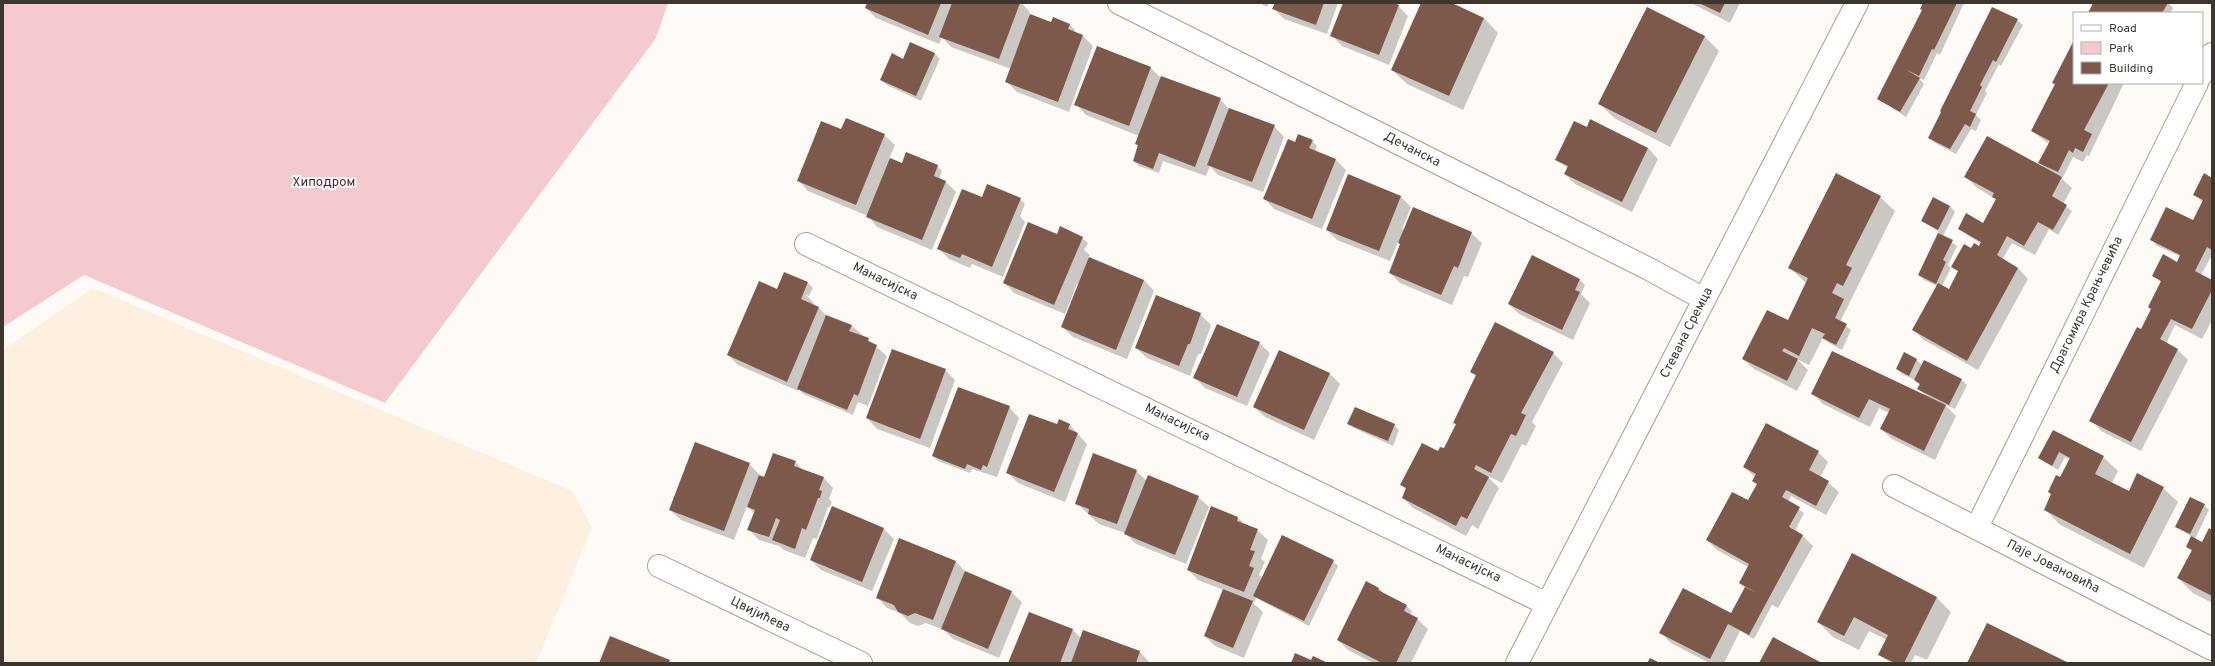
<svg xmlns="http://www.w3.org/2000/svg" width="2215" height="666" font-family="Overpass,sans-serif">
  <style>
    .built { fill: #fdf0e0 }
    .green { fill: #f4cacf }
    .shadow { fill: #0003 }
    .building { fill: #7d594c }
    .lines { fill: none; stroke-linecap: round; stroke-linejoin: round }
    .street-casing { stroke: #ac9c89; stroke-width: 24 }
    .street { stroke: #fff; stroke-width: 22 }
    .labels { text-anchor: middle; dominant-baseline: central; stroke-width: 4; stroke-linejoin: round; paint-order: stroke }
    .street-label { font-size: 13px; fill: #3c362e; stroke: #fff }
    .park-label { font-size: 13px; fill: #531c28; stroke: #fff }
  </style>
  <rect width="100%" height="100%" fill="#fefaf6"/>
  <!-- built -->
  <path class="built" d="M93,288L572,491L592,528L536,663H3V350Z"/>
  <!-- green -->
  <path class="green" d="M3,3H668L656,38L385,403L84,275L3,327Z"/>
  <!-- shadow -->
  <g class="shadow">
    <path d="M868,3H1021L1030,12L1029,15L1055,25H1070L1075,30L1074,32L1083,36L1093,46L1069,112L1017,92L1006,81L1011,69L951,47L942,37L939,44L876,18L866,8Z"/>
    <path d="M1259,3H1269L1267,7Z"/>
    <path d="M1276,3H1338L1327,34L1284,19L1274,9Z"/>
    <path d="M1344,3H1392L1398,6L1408,16L1389,65L1342,46L1331,35Z"/>
    <path d="M1422,3H1450L1484,18L1498,33L1463,110L1407,84L1392,70Z"/>
    <path d="M1691,3H1740L1730,23Z"/>
    <path d="M1924,3H1964L1940,55L1937,53L1924,80L1919,78L1924,84L1906,117L1879,99L1923,11Z"/>
    <path d="M2094,3H2168L2173,8L2170,13H2089Z"/>
    <path d="M1648,8L1705,37L1719,51L1670,147L1614,118L1599,103Z"/>
    <path d="M1993,8L2017,20L2023,25L2001,66L1999,64L1985,91L1987,93L1976,115L1981,120L1976,131L1971,129L1956,154L1935,143L1929,138Z"/>
    <path d="M2074,42V83H2124L2089,156L2087,155L2083,162L2073,157L2063,177L2058,175L2072,188L2063,204L2072,211L2058,235L2049,229L2035,255L2012,243L2002,260L2018,268L2028,279L1978,370L1924,340L1914,330L1937,286L1924,280L1919,275L1939,232L1922,221L1950,206L1955,212L1943,236L1957,246L1948,265L1951,268L1942,286L1949,290L1959,272L1952,267L1971,249L1979,247L1981,244L1959,229L1987,226L1997,200L1976,187L1966,177L2045,169L2040,163L2049,144L2032,131L2056,85Z"/>
    <path d="M911,43L935,54L940,59L921,101L887,85L881,80L904,60Z"/>
    <path d="M1098,47L1151,68L1161,78L1220,99L1229,109L1274,126L1284,137L1263,192L1218,175L1210,166L1206,176L1163,161L1159,173L1139,166L1134,161L1139,147L1136,144L1139,136L1086,115L1076,104Z"/>
    <path d="M1586,127L1648,148L1658,159L1632,212L1575,184L1565,174L1568,168L1556,160Z"/>
    <path d="M842,130L884,135L895,145L889,159L903,164L937,166L942,171L939,179L945,181L956,192L932,250L877,227L868,216L808,191L798,180Z"/>
    <path d="M1312,141L1317,146L1315,151L1336,160L1346,170L1322,229L1274,209L1264,198L1295,143Z"/>
    <path d="M1349,176L1401,197L1411,207L1402,229L1471,233L1482,243L1468,277L1464,276L1452,305L1400,283L1390,273L1401,245L1398,242L1390,261L1337,240L1327,230Z"/>
    <path d="M2212,179V255L2201,275L2212,281V320L2202,339L2175,325L2166,344L2178,350L2188,360L2141,451L2101,431L2091,420L2146,333L2161,282L2153,275L2181,265V257L2156,245L2151,239L2193,221L2203,203L2195,195Z"/>
    <path d="M1880,197L1895,211L1840,322L1851,330L1842,350L1829,343L1823,338L1809,365L1797,359L1808,370L1797,391L1754,369L1743,359L1788,322L1807,284L1789,267Z"/>
    <path d="M1020,199L1025,204L1020,216L1025,222L1003,277L972,264L970,268L949,259L939,249Z"/>
    <path d="M1061,237L1082,238L1088,243L1084,250L1090,255L1088,258L1144,280L1154,291L1127,359L1073,337L1062,327L1079,285L1077,284L1065,314L1014,293L1004,282Z"/>
    <path d="M1580,280L1585,285L1581,294L1590,303L1573,340L1519,314L1509,304Z"/>
    <path d="M808,283L813,288L809,296L806,295L814,303L813,305L819,308L827,316L852,326L887,356L868,406L858,402L853,415L803,394L799,389L798,391L738,365L728,355L778,290Z"/>
    <path d="M1200,314L1211,325L1201,354H1198L1190,376L1147,358L1136,348Z"/>
    <path d="M1259,343L1270,353L1247,406L1205,388L1194,377Z"/>
    <path d="M1553,353L1563,363L1532,422L1536,426L1526,446L1522,444L1502,483L1486,475L1499,488L1478,529L1472,525L1466,536L1413,508L1403,498L1407,490L1402,485L1438,452L1444,450L1457,425L1454,422L1477,377L1471,372Z"/>
    <path d="M1905,354L1917,360L1922,365L1962,380L1967,385L1955,409L1944,404L1956,416L1935,460L1892,439L1881,429L1889,413L1879,408L1870,427L1823,404L1813,394L1926,396L1919,389L1920,385L1915,380L1902,374L1897,369Z"/>
    <path d="M945,370L955,380L930,448L877,429L867,418Z"/>
    <path d="M1329,373L1340,384L1314,440L1265,417L1254,407Z"/>
    <path d="M1009,407L1019,418L997,477L972,469L970,473L938,461L933,456Z"/>
    <path d="M1348,423L1394,425L1399,430L1393,446L1354,428Z"/>
    <path d="M1069,424L1087,444L1065,502L1018,483L1008,473L1058,426Z"/>
    <path d="M2054,431L2103,457L2118,471L2112,483L2129,492L2163,488L2178,502L2144,568L2059,524L2045,509L2070,460L2065,457L2058,470L2039,458Z"/>
    <path d="M1818,452L1828,462L1820,478L1828,482L1839,492L1826,515L1791,496L1788,502L1804,513L1796,529L1813,546L1778,608L1772,605L1754,639L1740,631L1724,663H1709L1671,643L1661,633L1735,617L1745,588L1740,583L1748,567L1717,550L1707,540L1748,502L1758,485L1753,481L1755,477L1744,467Z"/>
    <path d="M795,462L803,470L823,477L833,488L829,499L832,502L830,507L884,529L894,539L872,591L821,570L811,560L832,508L828,507L817,539L813,538L805,558L784,550L779,546L759,540L749,530L755,514L747,506L734,540L681,520L670,510L749,464L759,474V476L765,479Z"/>
    <path d="M1136,471L1147,481L1198,497L1209,507L1186,564L1136,544L1125,533L1099,524L1076,503Z"/>
    <path d="M2204,505L2209,510L2195,539L2202,543L2212,531V603L2193,593L2178,578L2192,551L2187,547L2192,537L2177,527Z"/>
    <path d="M1238,518L1246,525L1257,530L1268,540L1261,559L1265,562L1259,575L1263,579L1333,561L1338,566L1309,626L1256,598L1255,602L1251,601L1263,612L1244,658L1215,646L1205,636L1224,590L1198,580L1188,570Z"/>
    <path d="M900,540L956,562L966,572L1011,592L1022,602L999,658L953,639L944,630L926,623L918,626L910,623L900,613L887,608L877,597Z"/>
    <path d="M1853,554L1937,598L1951,612L1927,660L1915,655L1911,663H1891L1879,654L1887,640L1869,631L1859,650L1833,637L1818,622Z"/>
    <path d="M1379,588L1385,595L1406,606L1412,611L1410,615L1417,619L1428,629L1411,663H1373L1348,650L1338,640Z"/>
    <path d="M1029,613L1073,630L1081,638L1140,652L1150,663H1010Z"/>
  </g>
  <!-- building -->
  <g class="building">
    <path d="M867,3H941L928,35L865,8Z"/>
    <path d="M952,3H1020L999,59L939,37Z"/>
    <path d="M1275,3H1324L1316,25L1272,9Z"/>
    <path d="M1343,3H1394L1399,5L1379,55L1330,36Z"/>
    <path d="M1421,3H1452L1484,18L1449,96L1391,70Z"/>
    <path d="M1699,3H1725L1720,13Z"/>
    <path d="M1923,3H1957L1934,50L1932,49L1919,76L1905,69L1920,78L1900,112L1877,99L1922,10L1920,9Z"/>
    <path d="M2093,3H2168L2162,13H2088Z"/>
    <path d="M1647,7L1705,36L1656,133L1598,104Z"/>
    <path d="M1992,7L2018,19L1996,62L1993,60L1980,85L1982,87L1970,111L1976,114L1970,127L1965,124L1950,149L1928,138L1941,112L1940,111Z"/>
    <path d="M1030,14L1051,22L1053,17L1070,24L1068,29L1083,35L1058,102L1005,82Z"/>
    <path d="M2074,40V83H2109L2084,130L2092,134L2083,152L2075,148L2073,153L2069,150L2058,172L2038,163L2050,141L2031,131L2055,84L2052,83Z"/>
    <path d="M910,42L935,53L916,96L880,80L892,53L903,59Z"/>
    <path d="M1097,46L1151,67L1129,126L1074,105Z"/>
    <path d="M1161,76L1221,98L1195,167L1159,153L1153,169L1133,161L1138,145L1135,144Z"/>
    <path d="M1229,108L1275,125L1252,182L1207,165Z"/>
    <path d="M846,118L885,134L856,205L797,181L821,121L841,129Z"/>
    <path d="M1590,119L1648,148L1622,202L1564,174L1568,166L1555,160L1574,121L1587,127Z"/>
    <path d="M1298,134L1313,140L1309,148L1336,159L1312,219L1263,199L1288,139L1295,142Z"/>
    <path d="M1987,136L2062,177L2052,196L2067,205L2053,230L2038,222L2024,246L2007,236L1997,255L2018,268L1967,361L1912,330L1938,283L1949,289L1958,271L1951,267L1964,244L1971,248L1974,243L1979,246L1981,242L1958,229L1966,213L1983,223L1996,199L1992,197L1994,193L1964,177Z"/>
    <path d="M906,152L938,165L934,176L946,181L922,240L866,217L890,158L902,163Z"/>
    <path d="M1836,173L1881,196L1846,265L1852,268L1843,286L1837,283L1832,293L1844,299L1835,318L1847,324L1836,345L1822,338L1825,334L1812,328L1799,356L1784,348L1782,351L1798,359L1787,381L1742,359L1767,310L1788,320L1808,278L1788,268Z"/>
    <path d="M2204,173L2212,178V250L2207,247L2195,271L2212,280V290L2192,329L2171,319L2160,339L2178,349L2131,442L2089,421L2137,327L2141,329L2151,309L2148,307L2161,281L2152,276L2163,254L2177,262L2180,255L2150,240L2166,207L2193,220L2203,200L2193,195Z"/>
    <path d="M1348,174L1401,196L1379,251L1326,230Z"/>
    <path d="M987,184L1021,198L992,267L962,254L960,258L937,249L962,189L982,197Z"/>
    <path d="M1933,197L1950,206L1938,230L1921,221Z"/>
    <path d="M1413,207L1472,232L1458,268L1454,266L1441,295L1389,273L1400,244L1398,243Z"/>
    <path d="M1028,222L1057,234L1060,226L1083,237L1054,305L1003,283Z"/>
    <path d="M1938,233L1953,240L1943,260L1946,262L1936,284L1918,275Z"/>
    <path d="M1532,255L1580,279L1575,290L1580,292L1562,330L1508,304Z"/>
    <path d="M1089,257L1144,280L1116,350L1061,327Z"/>
    <path d="M784,272L808,282L801,299L819,307L787,382L727,355L759,281L777,289Z"/>
    <path d="M1156,295L1201,313L1190,344H1188L1179,366L1135,348Z"/>
    <path d="M826,315L852,325L849,331L869,338L868,341L877,345L858,396L854,394L847,410L797,389Z"/>
    <path d="M1495,322L1554,352L1521,413L1526,415L1516,436L1511,434L1491,473L1476,465L1474,469L1489,477L1467,519L1461,516L1456,526L1402,498L1406,488L1400,485L1422,443L1438,451L1440,447L1444,448L1456,424L1453,423L1476,375L1470,372Z"/>
    <path d="M1217,324L1260,342L1237,397L1193,378Z"/>
    <path d="M892,349L946,369L920,439L866,418Z"/>
    <path d="M1279,350L1330,373L1304,430L1253,407Z"/>
    <path d="M1832,351L1946,405L1924,451L1880,429L1890,409L1869,399L1859,418L1811,394Z"/>
    <path d="M1904,352L1917,359L1909,376L1896,369Z"/>
    <path d="M1924,360L1962,379L1949,405L1917,389L1920,384L1914,380Z"/>
    <path d="M958,387L1010,406L987,467L983,465L981,470L967,464L965,469L932,456Z"/>
    <path d="M1355,407L1395,424L1388,441L1347,424Z"/>
    <path d="M1029,414L1057,424L1059,419L1070,424L1068,429L1078,433L1054,492L1006,473Z"/>
    <path d="M1766,423L1819,451L1809,470L1829,481L1816,506L1786,490L1782,497L1800,507L1789,527L1803,535L1749,635L1728,624L1710,659L1659,633L1683,588L1731,613L1745,587L1757,593L1739,583L1749,564L1706,540L1732,492L1748,500L1757,484L1752,481L1756,474L1743,467Z"/>
    <path d="M2053,430L2104,456L2095,474L2129,491L2137,473L2164,487L2130,554L2044,510L2051,494L2048,492L2056,475L2060,477L2070,458L2059,452L2052,466L2038,458Z"/>
    <path d="M695,442L750,463L724,531L669,510Z"/>
    <path d="M773,453L796,461L794,466L824,477L819,490L822,491L820,498H818L806,530L802,528L795,549L772,540L780,520L776,518L769,537L747,530L755,510L747,507L759,475L764,477Z"/>
    <path d="M1093,453L1137,470L1117,524L1088,514L1089,509L1075,504Z"/>
    <path d="M1148,475L1199,496L1175,555L1124,534Z"/>
    <path d="M2190,497L2205,504L2190,534L2175,527Z"/>
    <path d="M832,506L884,528L862,582L810,560Z"/>
    <path d="M1211,506L1238,517L1237,521L1258,529L1250,550L1255,551L1249,566L1254,568L1244,592L1187,570Z"/>
    <path d="M2209,528L2212,530V596L2177,578L2192,550L2186,547L2191,536L2202,542Z"/>
    <path d="M1282,535L1334,560L1304,621L1253,596Z"/>
    <path d="M899,538L956,561L933,620L915,613L908,616L898,612L894,605L876,598Z"/>
    <path d="M1852,553L1937,597L1904,663H1895L1878,655L1888,635L1854,617L1844,636L1817,622Z"/>
    <path d="M965,571L1012,591L988,649L941,629Z"/>
    <path d="M1366,581L1379,588L1378,590L1407,605L1404,611L1418,618L1396,663H1382L1337,640Z"/>
    <path d="M1223,589L1253,601L1233,648L1204,636Z"/>
    <path d="M1029,612L1073,629L1060,663H1008Z"/>
    <path d="M1987,623L2069,663H1967Z"/>
    <path d="M1083,630L1140,651L1136,663H1071Z"/>
    <path d="M610,636L670,660L669,663H599Z"/>
    <path d="M1773,637L1822,663H1759Z"/>
    <path d="M1295,653L1311,660L1313,656L1328,663H1291Z"/>
    <path d="M1650,658L1660,663H1647Z"/>
  </g>
  <g class="lines">
    <!-- street casing -->
    <g class="street-casing">
      <g id="street">
        <path d="M1119,3L1649,269L1704,299"/>
        <path d="M2202,74L2212,54"/>
        <path d="M806,244L1547,604"/>
        <path d="M1894,486L2212,649"/>
        <path d="M1977,527L2197,83"/>
        <path d="M659,566L861,663"/>
        <path d="M1517,663L1857,3"/>
      </g>
    </g>
    <!-- street -->
    <use href="#street" class="street"/>
  </g>
  <g class="labels">
    <!-- street labels -->
    <g class="street-label">
      <text transform="translate(1412 150) rotate(27)">Дечанска</text>
      <text transform="translate(885 282) rotate(26)">Манасијска</text>
      <text transform="translate(2087 305) rotate(-64)">Драгомира Крањчевића</text>
      <text transform="translate(1687 333) rotate(-63)">Стевана Сремца</text>
      <text transform="translate(1177 423) rotate(26)">Манасијска</text>
      <text transform="translate(1468 564) rotate(26)">Манасијска</text>
      <text transform="translate(2053 567) rotate(27)">Паје Јовановића</text>
      <text transform="translate(760 615) rotate(26)">Цвијићева</text>
    </g>
    <!-- park labels -->
    <g class="park-label">
      <text x="324" y="183">Хиподром</text>
    </g>
  </g>
  <!-- border -->
  <rect width="2215" height="666" fill="none" stroke="#3c362e" stroke-width="8"/>
  <!-- legend -->
  <rect x="2073" y="12" width="130" height="72" fill="#ffffff" stroke="#b1afab"/>
  <rect x="2081" y="25" width="20" height="6" fill="#ffffff" stroke="#b1afab"/>
  <text x="2109" y="32" font-size="12" fill="#3c362e">Road</text>
  <rect x="2081" y="42" width="20" height="12" fill="#f4cacf" stroke="#b1afab"/>
  <text x="2109" y="52" font-size="12" fill="#3c362e">Park</text>
  <rect x="2081" y="62" width="20" height="12" fill="#7d594c" stroke="#b1afab"/>
  <text x="2109" y="72" font-size="12" fill="#3c362e">Building</text>
</svg>
